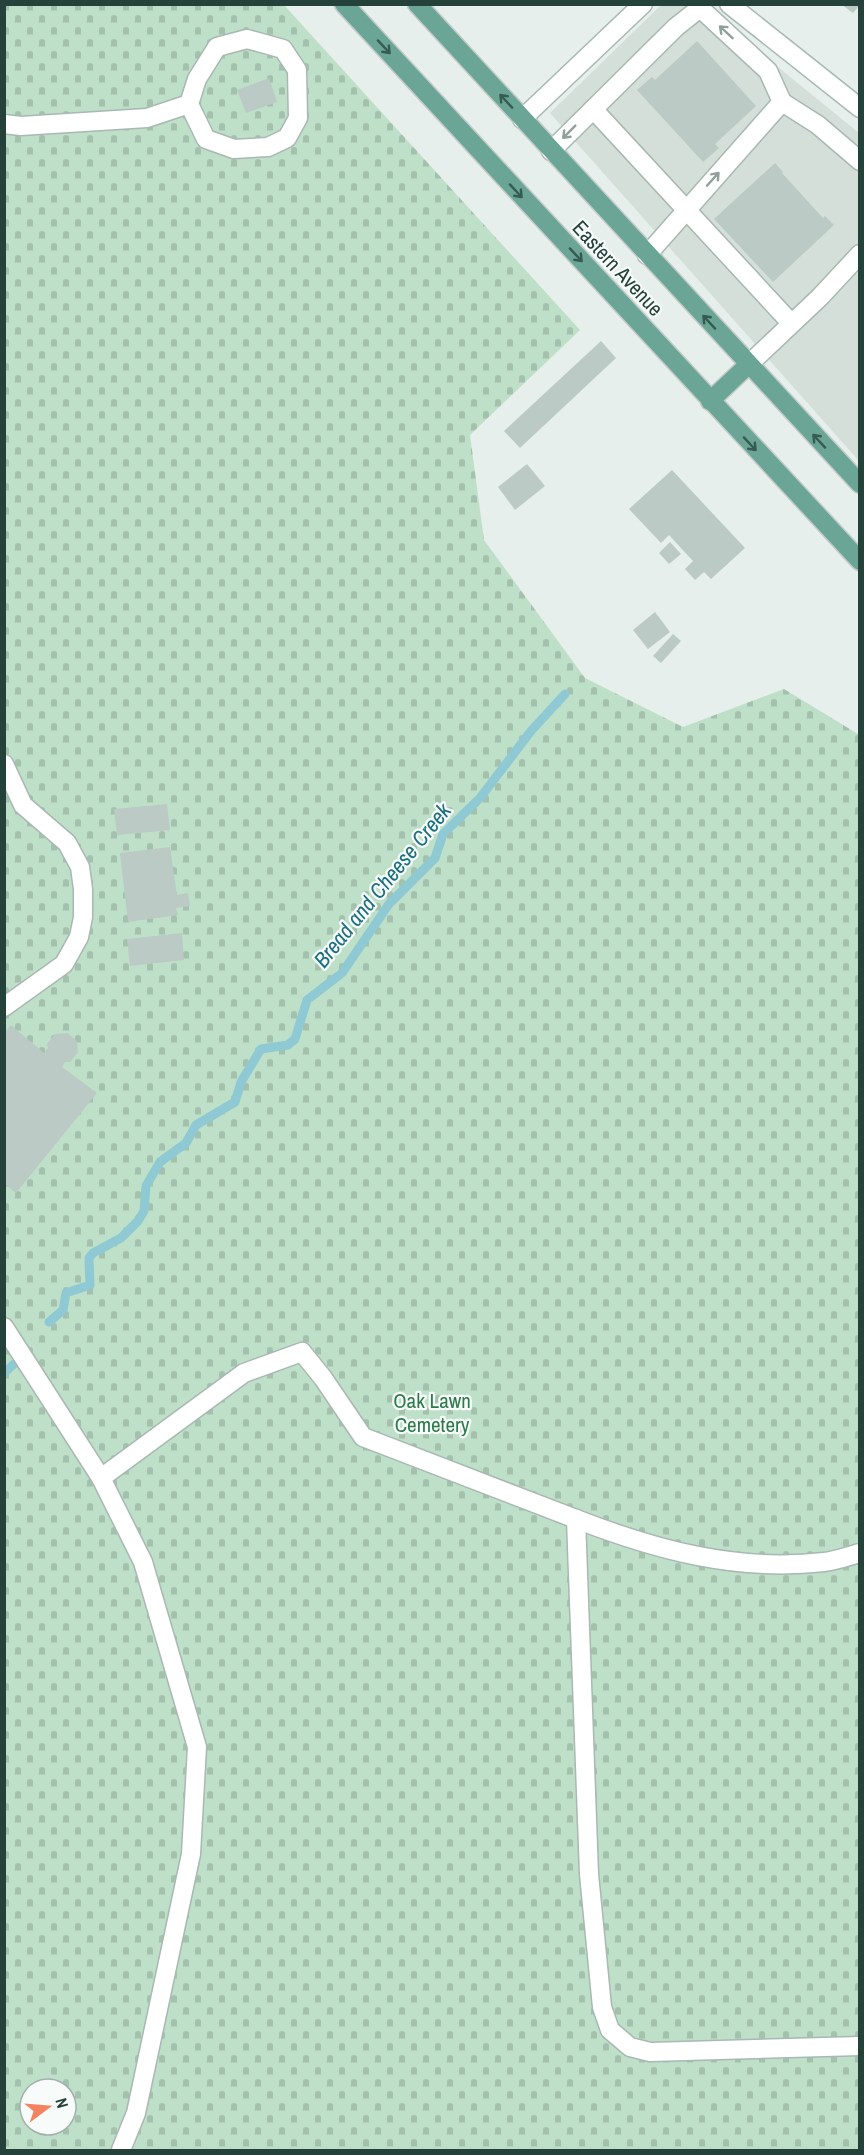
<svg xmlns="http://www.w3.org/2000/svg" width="864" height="2155" font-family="'Archivo Narrow',sans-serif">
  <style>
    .built { fill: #d4dfda }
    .cemetery { fill: url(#cemetery-stones); fill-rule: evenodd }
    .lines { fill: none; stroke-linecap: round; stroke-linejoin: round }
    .stream { stroke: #8ec9d4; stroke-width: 9 }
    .building { fill: #bbcac4 }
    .lane-casing { stroke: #a8b8b2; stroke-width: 21 }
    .primary-casing { stroke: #c2cac8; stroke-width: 21 }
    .lane { stroke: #fff; stroke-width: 18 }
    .primary { stroke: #6aa596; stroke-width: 18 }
    .oneway { stroke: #92a09c }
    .oneway2 { stroke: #365b51 }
    .labels { text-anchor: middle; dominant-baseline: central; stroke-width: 4.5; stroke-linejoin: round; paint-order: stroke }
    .street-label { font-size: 21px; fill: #24423a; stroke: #f7fbf9 }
    .park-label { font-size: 21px; fill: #2d7a4b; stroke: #f7fbf9 }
    .water-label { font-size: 22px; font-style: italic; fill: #1c6f80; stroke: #f7fbf9 }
  </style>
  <defs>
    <pattern id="cemetery-stones" width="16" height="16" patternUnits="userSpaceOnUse" patternTransform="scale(1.5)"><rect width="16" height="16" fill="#bfe0c8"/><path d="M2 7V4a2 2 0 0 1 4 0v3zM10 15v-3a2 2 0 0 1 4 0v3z" fill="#a4c1ad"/></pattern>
  </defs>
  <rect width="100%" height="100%" fill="#e6efeb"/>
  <!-- built -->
  <path class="built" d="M661,5H702L859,133V461L550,113Z"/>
  <!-- cemetery -->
  <path class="cemetery" d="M5,5H284L580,330L470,435L484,540L585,678L683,727L784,689L858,734L859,733V2150H5ZM30,2089H66V2125H30Z"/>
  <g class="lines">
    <!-- stream -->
    <g class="stream">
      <path d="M49,1322L63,1310L66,1293L90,1285L89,1258L93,1253L121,1238L138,1221L144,1211L146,1186L160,1162L186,1143L196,1125L235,1102L241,1082L261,1049L288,1045L295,1039L307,1000L342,973L389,904L435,858L443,834L480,798L531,731L565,694"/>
      <path d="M4,1373L14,1364"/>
    </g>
  </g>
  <!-- building -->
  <g class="building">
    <path d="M841,4H860V5L853,13Z"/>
    <path d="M697,41L756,106L715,144L719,148L703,162L637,90L652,77L655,80Z"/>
    <path d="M269,78L277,102L246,113L237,90Z"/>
    <path d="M775,163L783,172L782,173L823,218L825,216L834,225L773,282L714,219Z"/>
    <path d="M601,341L616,358L520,448L504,431Z"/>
    <path d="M527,464L545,486L515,510L498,487Z"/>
    <path d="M672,470L745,548L711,579L704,572L695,580L685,569L693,561L669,535L661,543L629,509Z"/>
    <path d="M670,542L681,554L669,564L659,553Z"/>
    <path d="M655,612L670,632L648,649L633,630Z"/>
    <path d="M673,634L681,641L661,663L653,656Z"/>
    <path d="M167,804L170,830L117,835L114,809Z"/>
    <path d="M170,847L177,895L188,893L190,906L176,908L178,915L128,922L120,853Z"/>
    <path d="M182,933L184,960L130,966L127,939Z"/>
    <path d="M11,1025L44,1053L48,1048L47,1044L55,1034L67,1033L77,1041L78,1052L70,1062H65L62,1067L97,1093L16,1193L4,1183V1033Z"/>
  </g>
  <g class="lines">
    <!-- lane casing -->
    <g class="lane-casing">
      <g id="lane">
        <path d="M729,4L860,108"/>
        <path d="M247,39L283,49L297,70L298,118L287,138L268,147L234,149L206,139L189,104L197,79L217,47Z"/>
        <path d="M782,102L818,125L860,161"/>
        <path d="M593,109L791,323"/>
        <path d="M522,119L643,4"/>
        <path d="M4,124L21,126L147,118L189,104"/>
        <path d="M551,151L676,27L700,8L768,71L782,102L647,255"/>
        <path d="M748,365L820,297L860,254"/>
        <path d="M4,764L23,805L67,843L80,867L83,889V917L79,937L64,964L4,1007"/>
        <path d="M4,1327L101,1478L244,1373L302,1352L323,1378L363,1437L576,1519L589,1874L602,2007L610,2030L630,2047L650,2052L860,2046"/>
        <path d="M101,1478L143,1562L197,1747L191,1854L136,2113L121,2150"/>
        <path d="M576,1519C656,1550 737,1572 824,1562C836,1561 848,1556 860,1553"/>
      </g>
    </g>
    <!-- primary casing -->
    <g class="primary-casing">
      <g id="primary">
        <path d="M344,4L860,561"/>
        <path d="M417,4L860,484"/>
        <path d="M710,401L748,365"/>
      </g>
    </g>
    <!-- lane -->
    <use href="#lane" class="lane"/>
    <!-- primary -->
    <use href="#primary" class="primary"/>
  </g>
  <!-- one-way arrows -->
  <defs><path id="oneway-shaft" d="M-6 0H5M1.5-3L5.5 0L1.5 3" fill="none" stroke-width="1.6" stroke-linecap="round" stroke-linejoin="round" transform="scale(1.5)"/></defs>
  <g class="oneway">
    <use href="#oneway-shaft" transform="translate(726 32) rotate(-137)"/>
    <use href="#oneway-shaft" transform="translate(569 132) rotate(135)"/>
    <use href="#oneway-shaft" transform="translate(713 179) rotate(-48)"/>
  </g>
  <g class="oneway2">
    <use href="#oneway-shaft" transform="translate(384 47) rotate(47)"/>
    <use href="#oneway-shaft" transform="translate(506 101) rotate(-133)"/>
    <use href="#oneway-shaft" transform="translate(516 191) rotate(47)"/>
    <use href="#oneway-shaft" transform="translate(576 255) rotate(47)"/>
    <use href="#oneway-shaft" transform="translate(709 322) rotate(-133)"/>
    <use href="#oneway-shaft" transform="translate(819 441) rotate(-133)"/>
    <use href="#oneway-shaft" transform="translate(750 444) rotate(47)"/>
  </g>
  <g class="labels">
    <!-- street labels -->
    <g class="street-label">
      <text transform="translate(618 268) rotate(47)">Eastern Avenue</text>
    </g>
    <!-- park labels -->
    <g class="park-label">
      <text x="432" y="1400">Oak Lawn<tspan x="432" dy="24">Cemetery</tspan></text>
    </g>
    <!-- water labels -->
    <g class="water-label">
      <text transform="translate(382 885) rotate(-51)">Bread and Cheese Creek</text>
    </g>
  </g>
  <!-- border -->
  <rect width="864" height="2155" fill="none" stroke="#24423a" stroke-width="12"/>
  <!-- north arrow -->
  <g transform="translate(48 2107) rotate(74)"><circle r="28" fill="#f7fbf9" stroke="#a3b1ad" stroke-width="1.5"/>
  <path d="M0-4.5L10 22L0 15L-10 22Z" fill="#f4845f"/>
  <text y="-9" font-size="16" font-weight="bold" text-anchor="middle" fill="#24423a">N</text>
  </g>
</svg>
